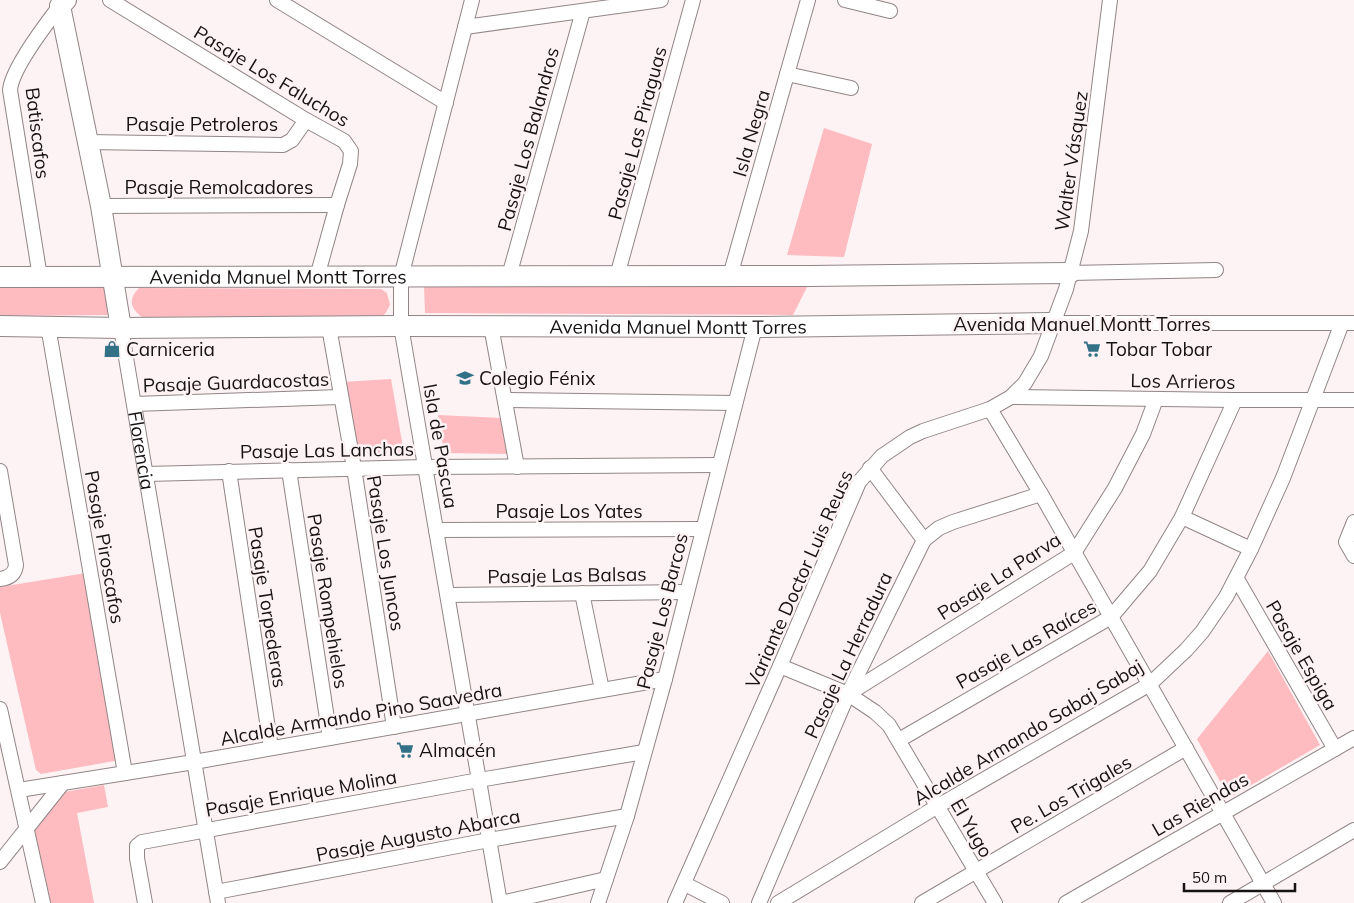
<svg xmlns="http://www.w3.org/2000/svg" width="1354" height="903" font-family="Mulish,sans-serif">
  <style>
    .green { fill: #febbc0 }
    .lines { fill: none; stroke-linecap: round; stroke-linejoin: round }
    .street-casing { stroke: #918586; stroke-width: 16 }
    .secondary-casing { stroke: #918586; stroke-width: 22 }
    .street { stroke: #fff; stroke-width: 14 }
    .secondary { stroke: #fff; stroke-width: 20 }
    .labels { text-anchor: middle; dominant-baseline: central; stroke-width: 5; stroke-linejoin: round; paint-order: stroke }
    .street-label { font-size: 19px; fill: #171313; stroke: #fef3f4 }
    .poi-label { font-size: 19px; fill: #171313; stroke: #fef3f4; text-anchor: start }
  </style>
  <rect width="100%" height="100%" fill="#fef3f4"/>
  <!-- green -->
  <g class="green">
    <path d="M824,128L872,144L844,257L787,255Z"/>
    <path d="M608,282L807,287L793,315L425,313L424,284Z"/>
    <path d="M0,284H104L113,309L107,315L0,316Z"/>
    <path d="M139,288L381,289L387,293L390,305L385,314L382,316L142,317C130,308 128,299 139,288Z"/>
    <path d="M391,379L404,453L357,455L343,382Z"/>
    <path d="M438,415L502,418L509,454L444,453Z"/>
    <path d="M86,573L120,760L41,774L36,770L0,613V587Z"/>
    <path d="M1268,651L1320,745L1229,798L1197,739Z"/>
    <path d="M104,785L108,807L77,813L94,903H51L34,828L59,793Z"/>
  </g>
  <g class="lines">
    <!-- street casing -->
    <g class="street-casing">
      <g id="street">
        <path d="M110,0L306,120L344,141L351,151L350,164L337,205L317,277"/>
        <path d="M277,0L446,103"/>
        <path d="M472,0L401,277V326L500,903"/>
        <path d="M845,0L890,11"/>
        <path d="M465,27L661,0"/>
        <path d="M787,74L851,88"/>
        <path d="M87,142L283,145L292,140L306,120"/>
        <path d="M101,206L337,205"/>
        <path d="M1070,273L1216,270"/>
        <path d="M509,276L583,11"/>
        <path d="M617,276L693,0"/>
        <path d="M730,276L808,0"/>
        <path d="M40,277L10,90C12,68 46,24 60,6"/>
        <path d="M1053,323H1354"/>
        <path d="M48,326L125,773"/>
        <path d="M491,326L517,467"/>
        <path d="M329,327L354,468L394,727"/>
        <path id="s1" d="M121,328L218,903"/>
        <path d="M1011,397L1235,400H1354"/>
        <path d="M505,400L735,403"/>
        <path d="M134,404L340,397"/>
        <path d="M990,409L1041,494L1274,903"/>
        <path d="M870,468L924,540"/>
        <path d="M289,470L330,738"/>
        <path d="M0,471L16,565C15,574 9,578 0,579"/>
        <path d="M229,471L271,748"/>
        <path d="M146,474L425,467L718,465"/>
        <path d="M1182,517L1251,549"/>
        <path d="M1354,522L1346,542L1354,556"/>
        <path d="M436,530L702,529"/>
        <path d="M1237,579L1335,749"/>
        <path d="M582,593L602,690"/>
        <path d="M448,595L687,592"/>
        <path d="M780,666L848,694L875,712L889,725L995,903"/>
        <path d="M848,694L1074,553L1115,488L1143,434L1156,399"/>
        <path d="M0,709L43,903"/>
        <path d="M899,740L1111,617L1150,571L1182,517L1235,400"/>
        <path d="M19,790L194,762L665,679"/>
        <path d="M0,862L63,783"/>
        <path d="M685,884L722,903"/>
        <path d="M216,892L489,840L627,816"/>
        <path d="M145,903L137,858V846L142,842L479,780L644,752"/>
        <path d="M501,903L606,879"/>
        <path d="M598,903L627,816L665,679L755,327"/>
        <path d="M675,903L780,666L859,482L882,456L910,437L923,431L990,409L1011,397L1025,383L1041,356L1066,289L1081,231L1110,0"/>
        <path d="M759,903L848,694L924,540L939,528L953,522L1041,494"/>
        <path d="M778,903L938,806L1150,684L1186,650L1202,632L1226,597L1251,549L1283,478L1342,323"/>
        <path d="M922,903L1186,748"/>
        <path d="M1066,903L1354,738"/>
        <path d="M1230,903L1354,830"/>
      </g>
    </g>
    <!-- secondary casing -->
    <g class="secondary-casing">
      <g id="secondary">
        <path d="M66,0L60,6L101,206L121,328"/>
        <path id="s2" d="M0,277L810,276L1070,273"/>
        <path id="s3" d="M0,326L121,328L401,326L755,327L1053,323"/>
      </g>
    </g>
    <!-- street -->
    <use href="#street" class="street"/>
    <!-- secondary -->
    <use href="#secondary" class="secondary"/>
  </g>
  <!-- icons -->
  <defs>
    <g id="shop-bare" transform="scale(1.35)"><path d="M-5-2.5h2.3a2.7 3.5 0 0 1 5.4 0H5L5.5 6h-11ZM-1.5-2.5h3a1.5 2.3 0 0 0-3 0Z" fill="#337187" stroke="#fef3f4" stroke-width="2.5" paint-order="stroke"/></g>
    <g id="supermarket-bare" transform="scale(1.35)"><path d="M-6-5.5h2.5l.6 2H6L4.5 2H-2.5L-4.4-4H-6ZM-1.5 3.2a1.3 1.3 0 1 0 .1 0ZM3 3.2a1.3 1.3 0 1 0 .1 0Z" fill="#337187" stroke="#fef3f4" stroke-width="2.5" paint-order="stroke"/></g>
    <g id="school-bare" transform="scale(1.35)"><path d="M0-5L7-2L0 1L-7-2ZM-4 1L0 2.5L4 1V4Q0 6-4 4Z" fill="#337187" stroke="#fef3f4" stroke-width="2.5" paint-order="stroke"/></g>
  </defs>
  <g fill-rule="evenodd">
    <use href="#shop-bare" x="112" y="349"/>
    <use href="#supermarket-bare" x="1092" y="349"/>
    <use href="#school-bare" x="465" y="378"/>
    <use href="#supermarket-bare" x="405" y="750"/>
  </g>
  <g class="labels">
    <!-- street labels -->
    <g class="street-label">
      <text transform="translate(272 76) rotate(31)">Pasaje Los Faluchos</text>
      <text x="202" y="124">Pasaje Petroleros</text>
      <text transform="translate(38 133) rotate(83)">Batiscafos</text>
      <text transform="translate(637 133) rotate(-75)">Pasaje Las Piraguas</text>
      <text transform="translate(751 133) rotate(-74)">Isla Negra</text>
      <text transform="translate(528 139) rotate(-75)">Pasaje Los Balandros</text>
      <text transform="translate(1071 161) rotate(-82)">Walter Vásquez</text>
      <text x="219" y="187">Pasaje Remolcadores</text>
      <text stroke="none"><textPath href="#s2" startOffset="278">Avenida Manuel Montt Torres</textPath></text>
      <text x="1082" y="324">Avenida Manuel Montt Torres</text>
      <text stroke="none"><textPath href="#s3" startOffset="678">Avenida Manuel Montt Torres</textPath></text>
      <text transform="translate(1183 381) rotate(1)">Los Arrieros</text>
      <text transform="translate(236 382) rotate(-2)">Pasaje Guardacostas</text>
      <text transform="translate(441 446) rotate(80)">Isla de Pascua</text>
      <text stroke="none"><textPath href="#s1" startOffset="124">Florencia</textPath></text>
      <text transform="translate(327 450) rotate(-1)">Pasaje Las Lanchas</text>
      <text x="569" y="511">Pasaje Los Yates</text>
      <text transform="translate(105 547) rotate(80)">Pasaje Piroscafos</text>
      <text transform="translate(386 553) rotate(81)">Pasaje Los Juncos</text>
      <text transform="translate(567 575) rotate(-1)">Pasaje Las Balsas</text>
      <text transform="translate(999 576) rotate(-33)">Pasaje La Parva</text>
      <text transform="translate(799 579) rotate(-66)">Variante Doctor Luis Reuss</text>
      <text transform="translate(328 601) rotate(81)">Pasaje Rompehielos</text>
      <text transform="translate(268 607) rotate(81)">Pasaje Torpederas</text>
      <text transform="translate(662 611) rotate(-76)">Pasaje Los Barcos</text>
      <text transform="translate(1026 644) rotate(-30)">Pasaje Las Raíces</text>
      <text transform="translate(848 655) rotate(-65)">Pasaje La Herradura</text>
      <text transform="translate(1302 655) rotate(60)">Pasaje Espiga</text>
      <text transform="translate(361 714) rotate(-10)">Alcalde Armando Pino Saavedra</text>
      <text transform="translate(1028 732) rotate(-31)">Alcalde Armando Sabaj Sabaj</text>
      <text transform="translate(301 793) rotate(-10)">Pasaje Enrique Molina</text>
      <text transform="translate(1071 794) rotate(-30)">Pe. Los Trigales</text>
      <text transform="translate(1200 804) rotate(-30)">Las Riendas</text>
      <text transform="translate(972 828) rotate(60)">El Yugo</text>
      <text transform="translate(418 835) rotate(-11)">Pasaje Augusto Abarca</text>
    </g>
    <!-- poi labels -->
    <g class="poi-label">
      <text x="126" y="349">Carniceria</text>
      <text x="1106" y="349">Tobar Tobar</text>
      <text x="479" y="378">Colegio Fénix</text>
      <text x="419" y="750">Almacén</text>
    </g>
  </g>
  <!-- scale -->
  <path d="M1184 883v8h111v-8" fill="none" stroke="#171313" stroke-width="2.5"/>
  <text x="1192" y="883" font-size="15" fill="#171313" stroke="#fef3f4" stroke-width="4" paint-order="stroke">50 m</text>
</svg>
